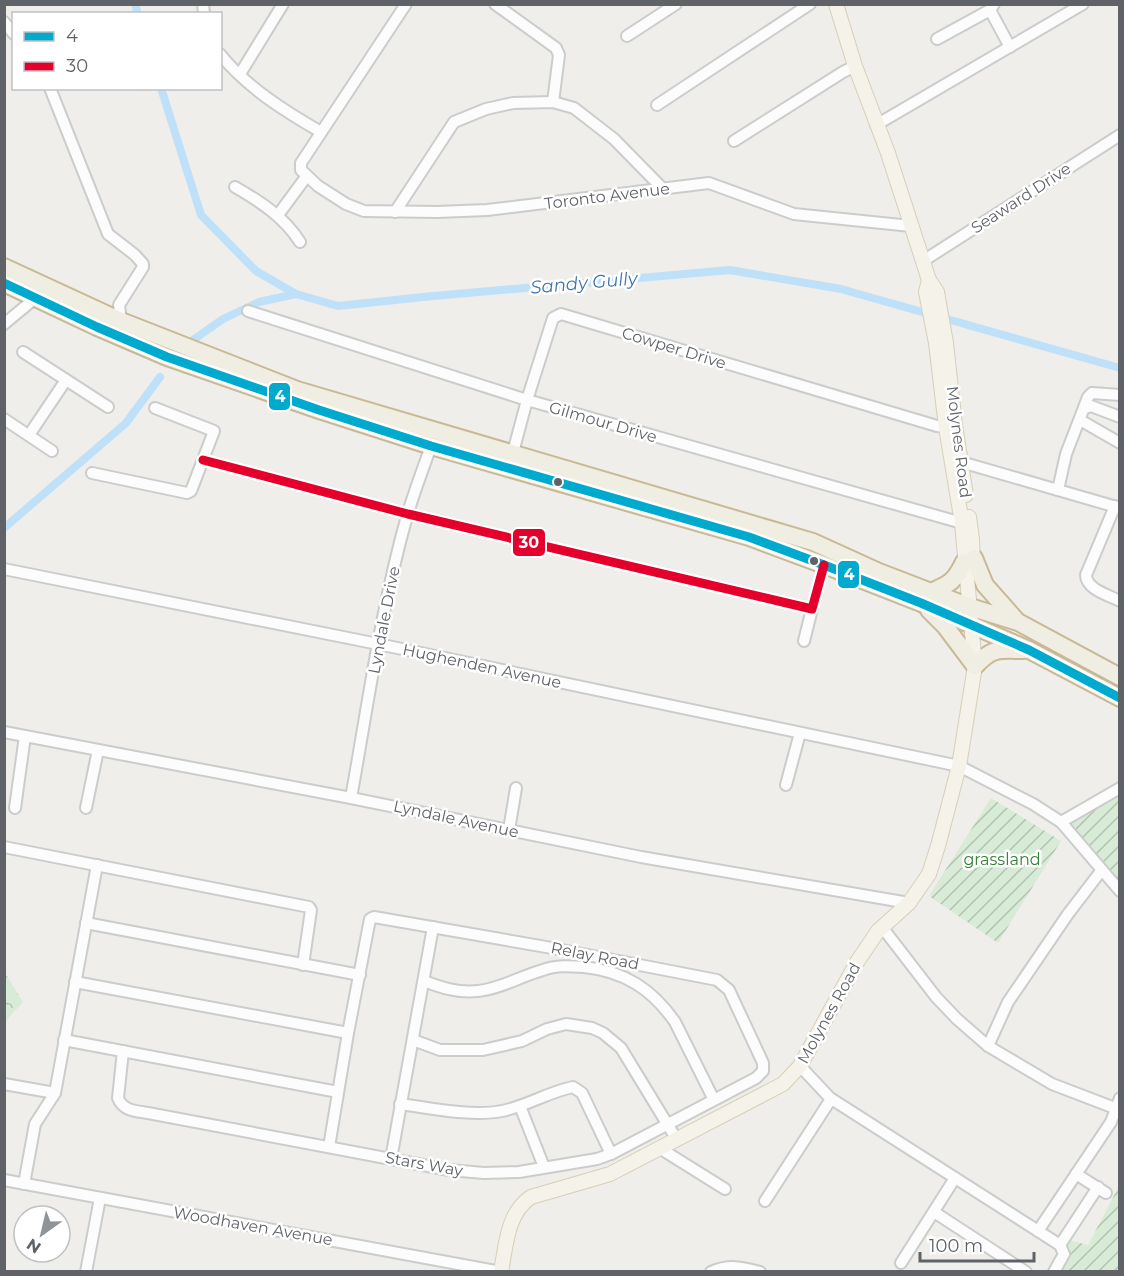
<svg xmlns="http://www.w3.org/2000/svg" width="1124" height="1276" font-family="Montserrat,sans-serif">
  <style>
    .park { fill: url(#park-crowns) }
    .garden { fill: url(#garden-furrows) }
    .lines { fill: none; stroke-linecap: round; stroke-linejoin: round }
    .canal { stroke: #bfe0f9; stroke-width: 8 }
    .minor-casing { stroke: #cbcccc; stroke-width: 14 }
    .major-casing { stroke: #d7ceb8; stroke-width: 16 }
    .highway-casing { stroke: #c8b996; stroke-width: 20 }
    .minor { stroke: #fdfcfc; stroke-width: 10 }
    .major { stroke: #f4f2e9; stroke-width: 14 }
    .highway { stroke: #f0ede3; stroke-width: 16 }
    .bus-1-casing { stroke: #fff; stroke-width: 14 }
    .bus-2-casing { stroke: #fff; stroke-width: 14 }
    .bus-1 { stroke: #00a9ce; stroke-width: 9 }
    .bus-2 { stroke: #e4002b; stroke-width: 9 }
    .bus-dot { fill: #5f6368; stroke: #fff; stroke-width: 2 }
    .labels { text-anchor: middle; dominant-baseline: central; stroke-width: 5; stroke-linejoin: round; paint-order: stroke }
    .street-label { font-size: 16px; fill: #5f6368; stroke: #fff }
    .park-label { font-size: 16px; fill: #348238; stroke: #fff }
    .water-label { font-size: 18px; font-style: italic; fill: #4174aa; stroke: #fff }
    .line-badge { stroke: #fff; stroke-width: 2 }
    .badge-label { font-size: 16px; text-anchor: middle; font-weight: bold; fill: #fff }
  </style>
  <defs>
    <pattern id="park-crowns" width="20" height="18" patternUnits="userSpaceOnUse" patternTransform="scale(1.5)"><rect width="20" height="18" fill="#d8ebd6"/><path d="M2 6a3 3 0 1 1 6 0M12 15a3 3 0 1 1 6 0" fill="none" stroke="#b2c2b1"/></pattern>
    <pattern id="garden-furrows" width="10" height="10" patternUnits="userSpaceOnUse" patternTransform="scale(1.5)"><rect width="10" height="10" fill="#d8ebd6"/><path d="M-1 1l2-2M0 10L10 0M9 11l2-2" fill="none" stroke="#b2c2b1"/></pattern>
  </defs>
  <rect width="100%" height="100%" fill="#efeeea"/>
  <!-- park -->
  <path class="park" d="M5,973L23,1002L5,1022H4Z"/>
  <!-- garden -->
  <g class="garden">
    <path d="M1119,788V891L1061,822Z"/>
    <path d="M991,798L1061,841L998,943L929,896Z"/>
    <path d="M1119,1186V1271L1059,1272L1068,1256L1066,1246L1068,1240L1088,1245Z"/>
  </g>
  <g class="lines">
    <!-- canal -->
    <g class="canal">
      <path d="M135,4L138,14"/>
      <path d="M161,88L201,215L256,271L296,294L338,306L433,296L730,270L841,289L1120,368"/>
      <path d="M193,340L223,319L259,302L296,294"/>
      <path d="M4,528L126,423L160,377"/>
    </g>
    <!-- minor casing -->
    <g class="minor-casing">
      <g id="minor">
        <path d="M203,4L204,14"/>
        <path d="M406,4L301,163V170L318,186L346,204L364,211L437,212L487,210L709,183L794,214L911,226"/>
        <path d="M495,4L556,48L559,55L553,102"/>
        <path d="M990,10L1010,47"/>
        <path d="M4,22L14,34"/>
        <path d="M627,36L676,4"/>
        <path d="M937,39L990,10L994,4"/>
        <path d="M220,54C246,87 286,112 321,132"/>
        <path d="M240,74L283,4"/>
        <path d="M50,88L108,234L135,255L143,264V267L119,305L121,321"/>
        <path d="M657,105L810,4"/>
        <path d="M876,125L1083,4"/>
        <path d="M734,141L843,72L855,66"/>
        <path d="M235,187C261,202 284,217 300,242"/>
        <path d="M395,212L454,122L486,109L513,103L553,102L574,108L614,139L663,189"/>
        <path d="M278,215L306,177"/>
        <path d="M923,261L1120,135"/>
        <path d="M248,311L527,400L962,523"/>
        <path d="M4,324L39,295"/>
        <path d="M23,352L108,407"/>
        <path d="M1085,408L1091,406L1120,417"/>
        <path d="M4,419L52,451"/>
        <path d="M1080,420L1120,443"/>
        <path d="M29,435L66,380"/>
        <path d="M203,460L408,514L812,609L824,565"/>
        <path d="M511,460L527,400L553,318L561,314L937,426L946,427"/>
        <path d="M961,462L1120,508"/>
        <path d="M92,473L187,493L191,491L214,431L155,408"/>
        <path d="M1058,490L1066,454L1088,397L1092,393L1120,395"/>
        <path d="M1115,506L1086,575C1086,589 1108,595 1120,601"/>
        <path d="M4,569L378,644L959,766L1033,804L1061,822L1120,891"/>
        <path d="M804,641L812,609"/>
        <path d="M4,732L351,798L641,857L909,903"/>
        <path d="M786,785L800,733"/>
        <path d="M351,798C368,704 381,608 407,516C414,492 423,469 431,446"/>
        <path d="M15,808L25,736"/>
        <path d="M86,808L98,750"/>
        <path d="M1061,822L1120,788"/>
        <path d="M509,830L516,788"/>
        <path d="M4,847L309,907L311,910L303,965"/>
        <path d="M86,923L360,975"/>
        <path d="M882,927L936,997L957,1019L988,1046L1052,1084L1120,1110"/>
        <path d="M424,981C442,988 458,993 478,991C500,989 521,976 543,970C556,965 570,966 584,967C624,971 652,989 675,1022L713,1098"/>
        <path d="M75,982L348,1033"/>
        <path d="M64,1040L338,1092"/>
        <path d="M413,1040L440,1050H483L522,1041L547,1029L566,1024L592,1028L603,1033L621,1048L677,1140"/>
        <path d="M988,1046L1008,1002L1068,914L1101,871"/>
        <path d="M123,1051L118,1098C123,1111 136,1111 148,1113L449,1170L484,1173L519,1172L597,1159L611,1154L756,1078L763,1071V1063L729,990L717,980L552,948L374,917L370,919L348,1033L329,1147"/>
        <path d="M800,1066L830,1098L1060,1245L1064,1254L1054,1272"/>
        <path d="M4,1084L55,1093"/>
        <path d="M400,1104C431,1108 471,1117 502,1111C527,1106 548,1092 573,1087L582,1093L611,1154"/>
        <path d="M520,1106L544,1167"/>
        <path d="M661,1149L725,1189"/>
        <path d="M391,1159L433,927"/>
        <path d="M1076,1174L1106,1193"/>
        <path d="M4,1180L501,1272"/>
        <path d="M24,1184L35,1124L55,1093L97,865"/>
        <path d="M765,1201L831,1099"/>
        <path d="M934,1212L1026,1272"/>
        <path d="M1038,1231L1111,1122L1120,1098"/>
        <path d="M1060,1245L1098,1187"/>
        <path d="M901,1263L955,1178"/>
        <path d="M86,1272L100,1198"/>
        <path d="M711,1272C729,1264 742,1267 760,1272"/>
      </g>
    </g>
    <!-- major casing -->
    <g class="major-casing">
      <g id="major">
        <path d="M836,4L855,66L888,153L929,280L937,292L946,343L955,425L966,495"/>
        <path d="M969,517L972,539L973,567"/>
        <path d="M501,1272C506,1245 507,1213 531,1197L610,1174L783,1084L800,1066L857,962L878,931L909,903L929,874L938,846L959,766L975,666L962,523L946,427L936,343L926,292L929,280"/>
      </g>
    </g>
    <!-- highway casing -->
    <g class="highway-casing">
      <g id="highway">
        <path d="M4,267L121,321L297,390L813,542L879,572L970,607L1018,622L1120,677"/>
        <path d="M4,283L97,327L167,357L319,410L431,446L749,537L824,565L921,603L1029,650L1120,698"/>
        <path d="M974,558L985,585L1015,619"/>
        <path d="M931,592C950,584 955,581 964,562"/>
        <path d="M929,610L945,626L975,666C993,647 998,650 1024,650"/>
      </g>
    </g>
    <!-- minor -->
    <use href="#minor" class="minor"/>
    <!-- major -->
    <use href="#major" class="major"/>
    <!-- highway -->
    <use href="#highway" class="highway"/>
    <!-- bus-1 casing -->
    <g class="bus-1-casing">
      <path id="bus-1" d="M4,283L97,327L167,357L319,410L431,446L749,537L824,565L921,603L1029,650L1120,698"/>
    </g>
    <!-- bus-2 casing -->
    <g class="bus-2-casing">
      <path id="bus-2" d="M203,460L408,514L812,609L824,565"/>
    </g>
    <!-- bus-1 -->
    <use href="#bus-1" class="bus-1"/>
    <!-- bus-2 -->
    <use href="#bus-2" class="bus-2"/>
  </g>
  <!-- markers -->
  <g class="bus-dot">
    <circle cx="558" cy="482" r="5"/>
    <circle cx="814" cy="561" r="5"/>
  </g>
  <g class="labels">
    <!-- street labels -->
    <g class="street-label">
      <text transform="translate(607 196) rotate(-7)">Toronto Avenue</text>
      <text transform="translate(1021 198) rotate(-33)">Seaward Drive</text>
      <text transform="translate(674 348) rotate(17)">Cowper Drive</text>
      <text transform="translate(603 422) rotate(16)">Gilmour Drive</text>
      <text transform="translate(959 442) rotate(83)">Molynes Road</text>
      <text transform="translate(384 620) rotate(-79)">Lyndale Drive</text>
      <text transform="translate(482 666) rotate(12)">Hughenden Avenue</text>
      <text transform="translate(456 819) rotate(12)">Lyndale Avenue</text>
      <text transform="translate(595 956) rotate(11)">Relay Road</text>
      <text transform="translate(829 1013) rotate(-61)">Molynes Road</text>
      <text transform="translate(424 1164) rotate(10)">Stars Way</text>
      <text transform="translate(253 1226) rotate(10)">Woodhaven Avenue</text>
    </g>
    <!-- park labels -->
    <g class="park-label">
      <text x="1002" y="859">grassland</text>
    </g>
    <!-- water labels -->
    <g class="water-label">
      <text transform="translate(584 283) rotate(-5)">Sandy Gully</text>
    </g>
  </g>
  <g class="line-badge">
    <rect x="268" y="382" width="23" height="29" rx="6" fill="#00a9ce"/>
    <rect x="512" y="528" width="34" height="29" rx="6" fill="#e4002b"/>
    <rect x="837" y="560" width="23" height="29" rx="6" fill="#00a9ce"/>
  </g>
  <g class="badge-label">
    <text x="280" y="402">4</text>
    <text x="529" y="548">30</text>
    <text x="849" y="580">4</text>
  </g>
  <!-- border -->
  <rect width="1124" height="1276" fill="none" stroke="#5f6368" stroke-width="12"/>
  <!-- legend -->
  <rect x="12" y="12" width="210" height="78" fill="#ffffff" stroke="#bfc1c3" stroke-width="1.5"/>
  <rect x="24" y="32" width="30" height="9" fill="#00a9ce" stroke="#bfc1c3" stroke-width="1.5"/>
  <text x="66" y="42" font-size="18" fill="#5f6368">4</text>
  <rect x="24" y="62" width="30" height="9" fill="#e4002b" stroke="#bfc1c3" stroke-width="1.5"/>
  <text x="66" y="72" font-size="18" fill="#5f6368">30</text>
  <!-- north arrow -->
  <g transform="translate(42 1234) rotate(214)"><circle r="28" fill="#ffffff" stroke="#bfc1c3" stroke-width="1.5"/>
  <path d="M0-4.5L10 22L0 15L-10 22Z" fill="#919496"/>
  <text y="-9" font-size="16" font-weight="bold" text-anchor="middle" fill="#5f6368">N</text>
  </g>
  <!-- scale -->
  <path d="M920 1252v9h114v-9" fill="none" stroke="#5f6368" stroke-width="3"/>
  <text x="929" y="1252" font-size="18" fill="#5f6368" stroke="#ffffff" stroke-width="4.5" paint-order="stroke">100 m</text>
</svg>
